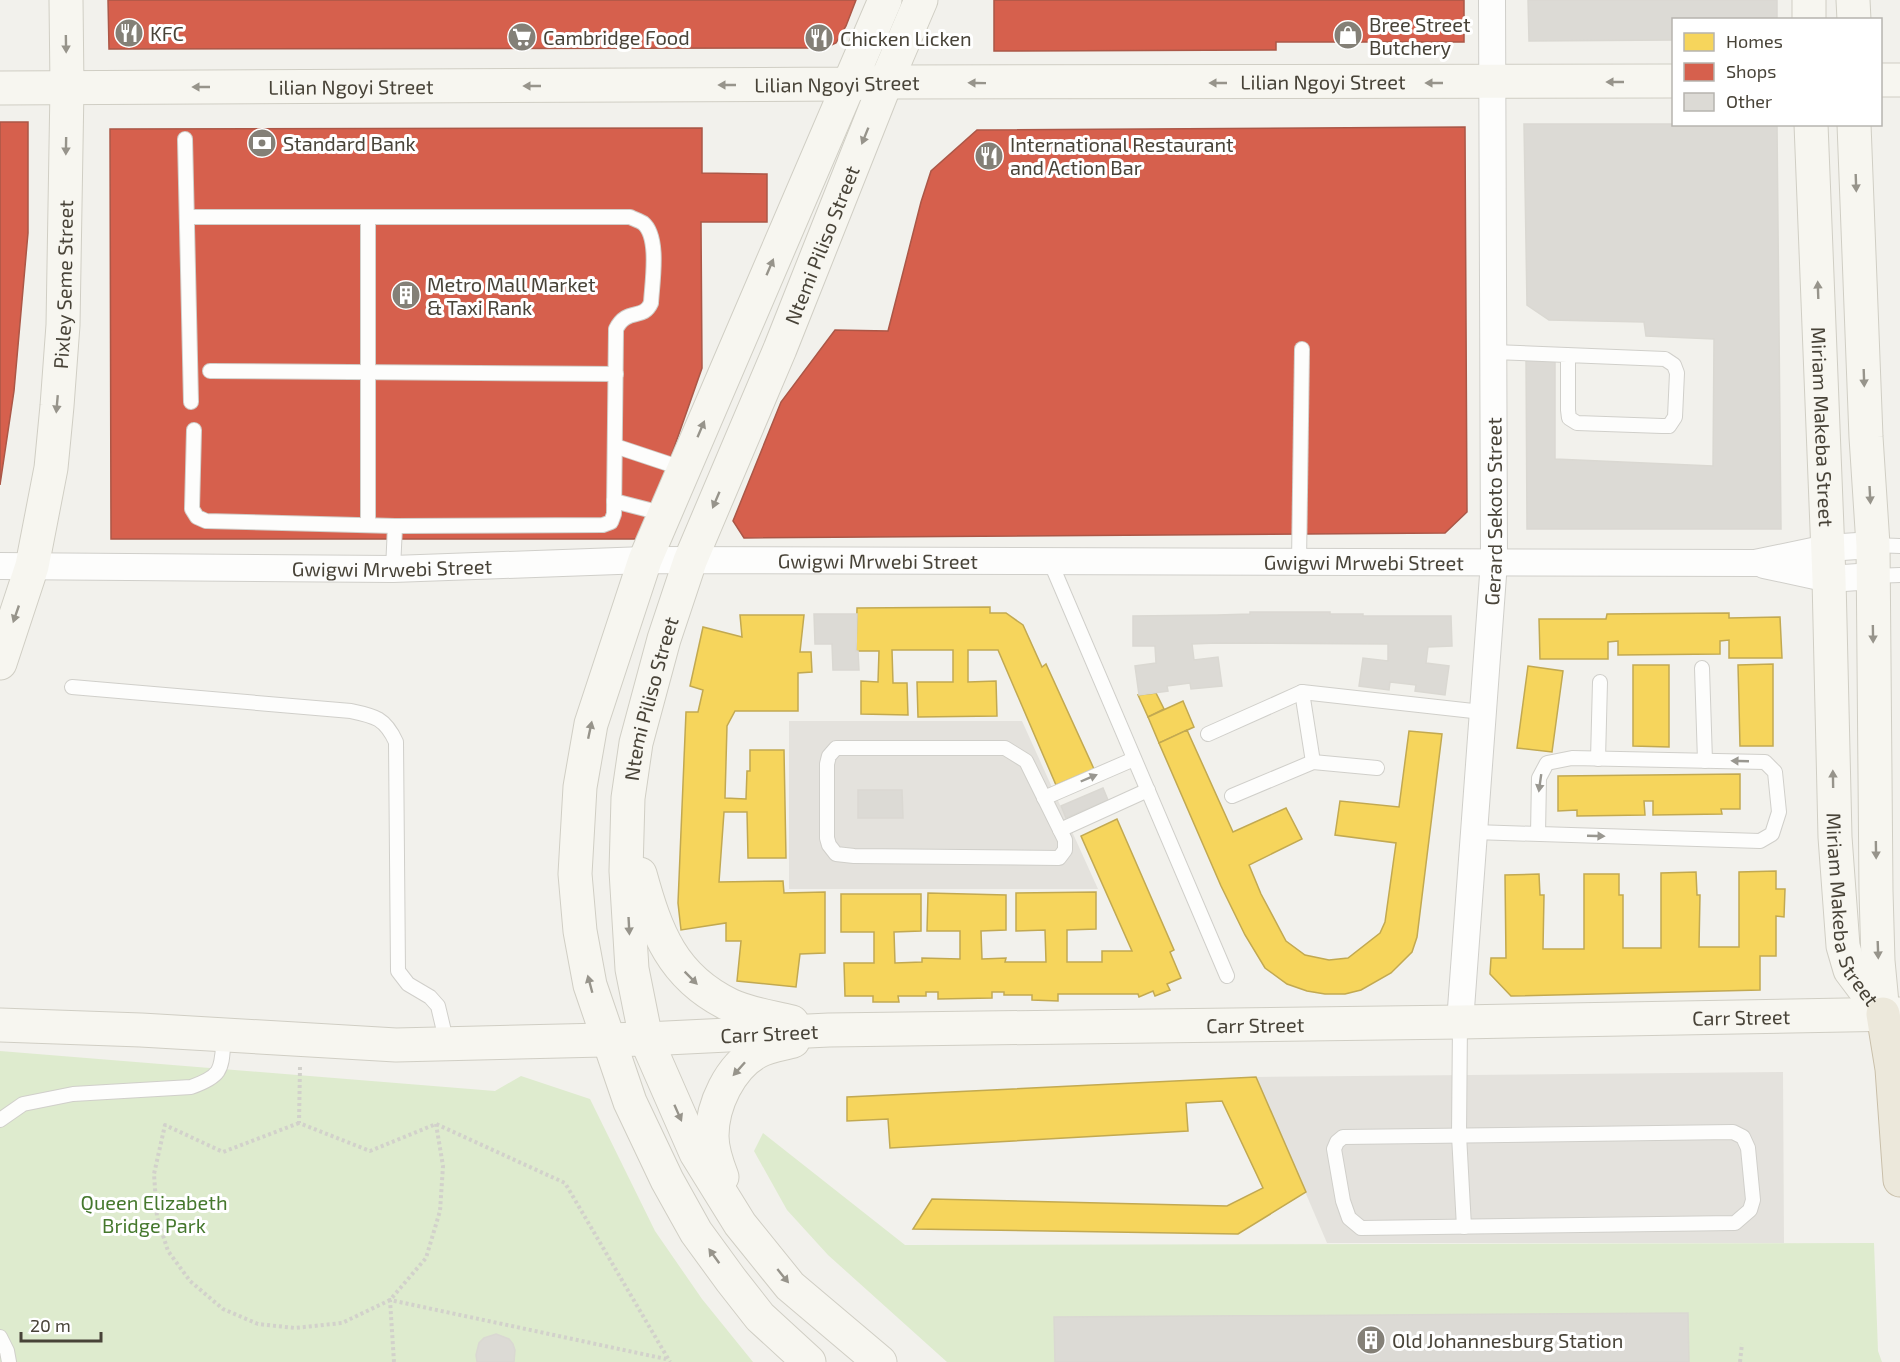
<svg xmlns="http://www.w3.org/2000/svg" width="1900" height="1362" font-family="'Exo 2',sans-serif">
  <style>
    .green { fill: #deebce }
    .parking { fill: #e4e2dd }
    .homes { fill: #f6d55c; stroke: #c2a951; stroke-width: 1.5 }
    .shops { fill: #d6604d; stroke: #ab5747; stroke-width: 1.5 }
    .building { fill: #dcdad5; stroke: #dad8d2; stroke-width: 1.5 }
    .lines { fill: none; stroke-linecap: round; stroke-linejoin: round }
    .lane-casing { stroke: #d0cfca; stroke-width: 16 }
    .street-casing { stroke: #d0cfca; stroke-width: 28 }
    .secondary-casing { stroke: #d0cec4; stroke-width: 35 }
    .highway-casing { stroke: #c9bfa9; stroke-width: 35 }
    .path { stroke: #d2d1cb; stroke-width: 4; stroke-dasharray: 3 3; stroke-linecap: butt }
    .lane { stroke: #fdfdfc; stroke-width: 14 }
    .street { stroke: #fdfdfc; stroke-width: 26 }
    .secondary { stroke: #f7f6f0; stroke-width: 33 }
    .highway { stroke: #ece8db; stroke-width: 33 }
    .oneway { fill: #97948b }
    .oneway2 { fill: #999790 }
    .labels { text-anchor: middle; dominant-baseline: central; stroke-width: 6; stroke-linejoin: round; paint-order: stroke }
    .poi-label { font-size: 20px; fill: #484338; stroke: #fff; text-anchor: start }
    .street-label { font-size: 20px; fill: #484338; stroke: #fff }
    .park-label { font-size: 20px; fill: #45782d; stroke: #fff }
  </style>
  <rect width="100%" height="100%" fill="#f2f1ec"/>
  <!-- green -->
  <g class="green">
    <path d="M0,1051L495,1091L521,1076L590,1099L655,1231L702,1299L753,1362H0Z"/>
    <path d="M763,1133L905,1245L1874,1243L1878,1351L1882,1362H947L828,1255L787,1210L754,1151Z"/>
  </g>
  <!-- parking -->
  <g class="parking">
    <path d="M789,721H1022L1098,889H789Z"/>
    <path d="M1783,1072L1784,1243H1327L1256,1077Z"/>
  </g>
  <!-- homes -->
  <g class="homes">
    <path d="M990,607V613H1006L1023,625L1042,667L1046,664L1094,769L1056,785L998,650H968V682L996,681L997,716L918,717L917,682H953V650H892L893,683H907L908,715L861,714V681L878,682L879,651H856L857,608Z"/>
    <path d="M1729,613V618L1780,617L1782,658H1729V640L1720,641V654L1618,655V641L1608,642V659H1540L1539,619H1606L1607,614Z"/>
    <path d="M740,615H804L800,652H811L812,672L798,673V711H735L727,726L725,798L746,799L747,771H750V750H784L786,858H748L747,812H724L719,882L783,881L784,893L825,892V953L800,954L796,987L737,981L741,941H726V923L681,930L678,903L686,712H698L703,690L690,686L703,627L742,637Z"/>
    <path d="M1773,664V746H1740L1738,665Z"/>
    <path d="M1633,665H1669V747L1633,746Z"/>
    <path d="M1528,666L1563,671L1552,752L1517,748Z"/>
    <path d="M1156,693L1164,709L1148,717L1138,695Z"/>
    <path d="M1183,701L1194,727L1159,743L1148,717Z"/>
    <path d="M1187,730L1233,832L1286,808L1302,839L1249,865L1261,894L1286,941L1305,955L1329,960L1348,958L1380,933L1385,922L1396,843L1335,835L1340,801L1399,807L1409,731L1442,734L1417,937L1412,952L1391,973L1361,990L1345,994H1325L1307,991L1287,984L1265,968L1245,935L1221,886L1159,743Z"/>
    <path d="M1740,774V809H1721L1722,814L1653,815V801H1644L1645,815L1577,816V810L1558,811V776Z"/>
    <path d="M1117,819L1174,950L1170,952L1181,978L1167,984L1170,990L1155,996L1153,991L1139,997L1138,994H1058V1001L1032,1000V995H1004V992H992V998L938,999V992H926V996H898L899,1002H873V996H845L844,963H874V932H841V894H921V931L894,932L895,963L922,962V958L960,959V931H927L928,893L1006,895V930L981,931L982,959L1006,958L1005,962H1046L1045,930L1016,931V893L1096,892V929L1067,930V962H1102V951H1132L1081,836Z"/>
    <path d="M1776,871V889H1785L1784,917L1776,916V956H1760V990L1511,996L1490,974L1491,958H1506L1505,875L1539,874L1540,895H1544L1543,949H1584V874H1619V895H1623V948H1661V873L1696,872L1697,895H1700L1699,947H1739V872Z"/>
    <path d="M1256,1077L1306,1192L1238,1234L913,1229L932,1199L1227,1206L1263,1188L1222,1101L1186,1103L1188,1131L890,1148L888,1119L847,1121V1097Z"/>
  </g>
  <!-- shops -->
  <g class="shops">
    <path d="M108,0H856L846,26L836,43L827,47L818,48L109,49Z"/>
    <path d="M994,0H1464V42H1276V50L994,51Z"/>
    <path d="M0,122H28V233L14,391L0,485Z"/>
    <path d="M1465,127L1467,512L1445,533L744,538L733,521L781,402L835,330L888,331L921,202L931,171L977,130Z"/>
    <path d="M702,128V173L767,174V222H701L702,368L642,539H111L110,129Z"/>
  </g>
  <!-- building -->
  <g class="building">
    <path d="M1528,0H1777V20H1674V40L1529,41Z"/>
    <path d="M1524,124H1777L1781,529H1527L1526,356L1555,357V459L1713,466L1714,339L1646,336L1644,322L1549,320L1527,305Z"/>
    <path d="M1250,612H1330V614H1363V616H1451L1452,646L1428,647L1426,663L1449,666L1445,695L1415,691L1416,685L1390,682L1389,690L1359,686L1363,658L1388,661V644L1217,643L1192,644L1194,660L1218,657L1222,686L1191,689L1190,683L1167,686L1168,691L1139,695L1135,666L1156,663L1155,646H1133V616L1217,615L1250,614Z"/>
    <path d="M814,614H857L856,651H858L859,670H833L832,644H815Z"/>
    <path d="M1103,788L1108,800L1066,818L1061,806Z"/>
    <path d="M858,790H902L903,818H858Z"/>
    <path d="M1688,1313L1689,1362H1055L1054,1317Z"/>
    <path d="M496,1334L509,1339L513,1344L515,1350L514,1362H477L476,1355L479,1343L484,1338Z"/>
  </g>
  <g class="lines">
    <!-- lane casing -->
    <g class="lane-casing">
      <g id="lane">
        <path d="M185,139L191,402"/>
        <path d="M187,217H630C634,219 640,221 643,223C660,237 652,283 651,303C643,321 627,307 616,329L614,514L611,522L603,525L395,526L206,521L197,517L192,509L194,430"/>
        <path d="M1494,352L1665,359L1674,365L1677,373L1675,417L1669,426H1662L1577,423L1569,418L1568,410V355"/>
        <path d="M210,371L616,374"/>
        <path d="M615,446L684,469"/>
        <path d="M614,501L665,514"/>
        <path d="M368,525V218"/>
        <path d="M1873,545L1900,546"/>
        <path d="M1050,561L1227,976"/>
        <path d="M1299,562L1302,349"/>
        <path d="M393,569L395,526"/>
        <path d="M1873,576L1900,575"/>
        <path d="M1702,668L1705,761"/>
        <path d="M72,687L351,711C375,716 385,718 396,742L398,971L408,984L430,997L438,1006L447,1044"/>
        <path d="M1302,692L1313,762"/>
        <path d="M1208,734L1302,692L1482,712"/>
        <path d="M836,748H1005L1026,761L1065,840V850L1059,858L854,856L836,854L829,845L827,838V764L829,756Z"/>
        <path d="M1598,759L1600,682"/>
        <path d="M1232,796L1313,762L1377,768"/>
        <path d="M1044,798L1134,759"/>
        <path d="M1060,830L1148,790"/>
        <path d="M1474,832L1760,841L1772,834L1779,812L1775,772L1765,762L1572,758L1547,763L1539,778L1538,834"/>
        <path d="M1460,1022L1459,1135L1464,1227"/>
        <path d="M0,1120L23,1104L73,1094L191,1087C225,1075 221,1068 224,1035"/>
        <path d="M1733,1132L1743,1137L1748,1148L1753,1200L1750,1210L1735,1223L1361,1228L1349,1218L1343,1201L1334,1149L1337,1142L1343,1137Z"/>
        <path d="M0,1337L7,1351L9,1362"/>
      </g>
    </g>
    <!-- street casing -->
    <g class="street-casing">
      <g id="street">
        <path d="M1764,565L1829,579L1873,576"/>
        <path id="s1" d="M0,566L393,569L645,560L1755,563L1827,548L1873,545"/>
        <path id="s2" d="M1460,1022L1494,562L1492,0"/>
      </g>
    </g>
    <!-- secondary casing -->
    <g class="secondary-casing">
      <g id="secondary">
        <path d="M1809,0V20"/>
        <path d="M1853,0L1854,20"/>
        <path d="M1880,80H1900"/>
        <path id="s3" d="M0,88L848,84L886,82L1674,81"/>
        <path id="s4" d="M1811,124L1829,579L1835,837L1843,946L1850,970L1883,1014"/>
        <path d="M1854,124L1866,437L1873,545L1876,891L1878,961L1883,1014"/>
        <path id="s5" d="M0,663L32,566L51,468L57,406L63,325L67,87L66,0"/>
        <path d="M640,874C656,932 672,977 730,1005C749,1014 772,1017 792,1022"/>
        <path id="s6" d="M0,1025L141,1030L396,1045L646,1039L829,1030L1460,1022L1900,1014"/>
        <path d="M722,1177C717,1164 712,1150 712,1136C712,1105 730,1067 757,1052C767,1046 782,1044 793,1041"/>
        <path d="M809,1362L760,1317L731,1280L696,1232L667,1180L630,1102L590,985L580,931L575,874L580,787L591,724L645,560L885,0"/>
        <path id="s7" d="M880,1362L790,1286L740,1224L696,1153L646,1039L632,969L626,871L628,798L636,743L664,639L690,561L780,349L886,82L921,0"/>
      </g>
    </g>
    <!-- highway casing -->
    <g class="highway-casing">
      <path id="highway" d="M1883,1014L1892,1069L1900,1180"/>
    </g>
    <!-- path -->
    <g class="path">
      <path d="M300,1067L299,1123L370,1151L436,1124L565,1183L670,1362"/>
      <path d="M299,1123L223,1152L165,1125L154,1174L157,1217L168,1251L190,1281L223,1309L258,1324L295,1328L342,1323L390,1300L426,1258L440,1211L443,1166L436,1124"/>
      <path d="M394,1362L390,1300L666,1359"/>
      <path d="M1740,1362L1742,1344"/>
    </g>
    <!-- lane -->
    <use href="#lane" class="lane"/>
    <!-- street -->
    <use href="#street" class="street"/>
    <!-- secondary -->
    <use href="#secondary" class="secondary"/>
    <!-- highway -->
    <use href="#highway" class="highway"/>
  </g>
  <!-- one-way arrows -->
  <defs><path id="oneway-solid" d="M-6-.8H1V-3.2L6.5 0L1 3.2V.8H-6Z" transform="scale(1.5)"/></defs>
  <g class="oneway">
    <use href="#oneway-solid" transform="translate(66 44) rotate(89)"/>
    <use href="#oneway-solid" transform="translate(1615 82) rotate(180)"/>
    <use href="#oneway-solid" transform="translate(977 83) rotate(-179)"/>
    <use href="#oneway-solid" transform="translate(1218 83) rotate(180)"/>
    <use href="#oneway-solid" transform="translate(1434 83) rotate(180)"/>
    <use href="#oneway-solid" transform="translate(727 85) rotate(180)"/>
    <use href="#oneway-solid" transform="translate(532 86) rotate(180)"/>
    <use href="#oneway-solid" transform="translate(201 87) rotate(180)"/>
    <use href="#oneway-solid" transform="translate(865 136) rotate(112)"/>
    <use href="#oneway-solid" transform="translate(66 146) rotate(91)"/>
    <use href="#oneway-solid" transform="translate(1856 183) rotate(88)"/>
    <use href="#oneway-solid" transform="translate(770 267) rotate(-67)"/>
    <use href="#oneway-solid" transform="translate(1818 290) rotate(-92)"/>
    <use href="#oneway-solid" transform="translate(1864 378) rotate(88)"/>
    <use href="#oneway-solid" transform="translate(57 404) rotate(95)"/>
    <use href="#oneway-solid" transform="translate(701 429) rotate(-67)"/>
    <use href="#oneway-solid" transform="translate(1870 495) rotate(87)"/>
    <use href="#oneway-solid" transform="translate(716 500) rotate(113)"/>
    <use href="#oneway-solid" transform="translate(16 614) rotate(109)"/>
    <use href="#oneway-solid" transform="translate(1873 634) rotate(89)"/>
    <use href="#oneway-solid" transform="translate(590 730) rotate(-78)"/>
    <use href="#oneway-solid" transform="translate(1833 779) rotate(-91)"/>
    <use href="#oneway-solid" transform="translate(1876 850) rotate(89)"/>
    <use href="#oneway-solid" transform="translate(629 926) rotate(87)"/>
    <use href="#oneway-solid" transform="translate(1878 950) rotate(88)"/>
    <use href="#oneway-solid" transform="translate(691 978) rotate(45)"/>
    <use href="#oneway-solid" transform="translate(590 984) rotate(-105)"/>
    <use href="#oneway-solid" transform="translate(739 1069) rotate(132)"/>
    <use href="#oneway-solid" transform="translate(678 1113) rotate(66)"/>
    <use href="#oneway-solid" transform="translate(714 1256) rotate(-126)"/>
    <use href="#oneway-solid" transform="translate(783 1276) rotate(51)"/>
  </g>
  <g class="oneway2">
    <use href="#oneway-solid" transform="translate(1740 761) rotate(-178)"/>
    <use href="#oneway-solid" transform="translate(1089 778) rotate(-23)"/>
    <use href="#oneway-solid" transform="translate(1540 783) rotate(98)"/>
    <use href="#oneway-solid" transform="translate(1596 836) rotate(2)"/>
  </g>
  <!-- icons -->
  <defs>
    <g id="restaurant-disc" transform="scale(1.5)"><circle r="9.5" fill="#848077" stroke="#fff"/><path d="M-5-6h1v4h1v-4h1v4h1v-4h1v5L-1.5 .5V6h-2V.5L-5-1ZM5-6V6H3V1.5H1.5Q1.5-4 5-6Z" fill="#fff"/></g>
    <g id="shop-disc" transform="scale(1.5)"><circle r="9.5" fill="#848077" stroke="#fff"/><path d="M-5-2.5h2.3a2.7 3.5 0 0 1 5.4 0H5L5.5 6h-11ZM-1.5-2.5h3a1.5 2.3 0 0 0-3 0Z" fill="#fff"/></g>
    <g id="supermarket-disc" transform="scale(1.5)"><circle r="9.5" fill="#848077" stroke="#fff"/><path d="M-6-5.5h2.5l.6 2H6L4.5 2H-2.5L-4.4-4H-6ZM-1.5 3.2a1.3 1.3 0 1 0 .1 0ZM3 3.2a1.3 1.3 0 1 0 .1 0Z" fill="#fff"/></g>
    <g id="bank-disc" transform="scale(1.5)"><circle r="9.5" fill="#848077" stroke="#fff"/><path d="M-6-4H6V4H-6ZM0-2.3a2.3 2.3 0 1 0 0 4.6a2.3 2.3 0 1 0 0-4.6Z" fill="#fff"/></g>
    <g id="building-disc" transform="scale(1.5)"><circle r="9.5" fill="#848077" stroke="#fff"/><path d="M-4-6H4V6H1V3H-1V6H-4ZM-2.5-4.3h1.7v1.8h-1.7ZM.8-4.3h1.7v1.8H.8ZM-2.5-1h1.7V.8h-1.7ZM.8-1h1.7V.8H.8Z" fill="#fff"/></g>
  </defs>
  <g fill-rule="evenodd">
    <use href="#restaurant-disc" x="129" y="33"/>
    <use href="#shop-disc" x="1348" y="35"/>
    <use href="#supermarket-disc" x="522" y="37"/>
    <use href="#restaurant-disc" x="819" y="38"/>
    <use href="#bank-disc" x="262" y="143"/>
    <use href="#restaurant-disc" x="989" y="156"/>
    <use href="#building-disc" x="406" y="295"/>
    <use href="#building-disc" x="1371" y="1340"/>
  </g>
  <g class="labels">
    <!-- poi labels -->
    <g class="poi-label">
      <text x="1369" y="24">Bree Street<tspan x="1369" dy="23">Butchery</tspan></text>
      <text x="150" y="33">KFC</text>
      <text x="543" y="37">Cambridge Food</text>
      <text x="840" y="38">Chicken Licken</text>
      <text x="283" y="143">Standard Bank</text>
      <text x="1010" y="144">International Restaurant<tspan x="1010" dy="23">and Action Bar</tspan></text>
      <text x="427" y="284">Metro Mall Market<tspan x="427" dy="23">&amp; Taxi Rank</tspan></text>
      <text x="1392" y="1340">Old Johannesburg Station</text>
    </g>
    <!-- street labels -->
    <g class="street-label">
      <text stroke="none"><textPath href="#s3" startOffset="837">Lilian Ngoyi Street</textPath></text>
      <text stroke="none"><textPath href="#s3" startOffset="1323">Lilian Ngoyi Street</textPath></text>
      <text stroke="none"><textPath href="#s3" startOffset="351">Lilian Ngoyi Street</textPath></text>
      <text stroke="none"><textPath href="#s7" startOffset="1236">Ntemi Piliso Street</textPath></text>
      <text stroke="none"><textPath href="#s5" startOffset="386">Pixley Seme Street</textPath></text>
      <text stroke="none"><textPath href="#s4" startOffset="303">Miriam Makeba Street</textPath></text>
      <text stroke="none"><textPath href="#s2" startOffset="512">Gerard Sekoto Street</textPath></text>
      <text stroke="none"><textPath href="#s1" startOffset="878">Gwigwi Mrwebi Street</textPath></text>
      <text stroke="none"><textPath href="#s1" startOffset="1364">Gwigwi Mrwebi Street</textPath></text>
      <text stroke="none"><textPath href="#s1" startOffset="392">Gwigwi Mrwebi Street</textPath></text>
      <text stroke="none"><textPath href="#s7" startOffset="750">Ntemi Piliso Street</textPath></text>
      <text stroke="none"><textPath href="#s4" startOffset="789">Miriam Makeba Street</textPath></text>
      <text stroke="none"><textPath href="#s6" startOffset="1742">Carr Street</textPath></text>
      <text stroke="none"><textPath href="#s6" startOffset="1256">Carr Street</textPath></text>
      <text stroke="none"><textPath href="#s6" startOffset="770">Carr Street</textPath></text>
    </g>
    <!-- park labels -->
    <g class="park-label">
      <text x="154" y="1202">Queen Elizabeth<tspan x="154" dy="23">Bridge Park</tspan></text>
    </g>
  </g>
  <!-- legend -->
  <rect x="1672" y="18" width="210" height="108" fill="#ffffff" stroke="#b6b4af" stroke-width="1.5"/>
  <rect x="1684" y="33" width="30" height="18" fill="#f6d55c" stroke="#b6b4af" stroke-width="1.5"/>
  <text x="1726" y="48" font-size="18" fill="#484338">Homes</text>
  <rect x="1684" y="63" width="30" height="18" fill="#d6604d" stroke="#b6b4af" stroke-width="1.5"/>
  <text x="1726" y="78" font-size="18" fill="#484338">Shops</text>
  <rect x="1684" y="93" width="30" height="18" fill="#dcdad5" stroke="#b6b4af" stroke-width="1.5"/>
  <text x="1726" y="108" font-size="18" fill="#484338">Other</text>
  <!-- scale -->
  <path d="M21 1332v9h80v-9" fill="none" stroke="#484338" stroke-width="3"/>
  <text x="30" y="1332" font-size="18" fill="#484338" stroke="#ffffff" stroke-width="4.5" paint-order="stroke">20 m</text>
</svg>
